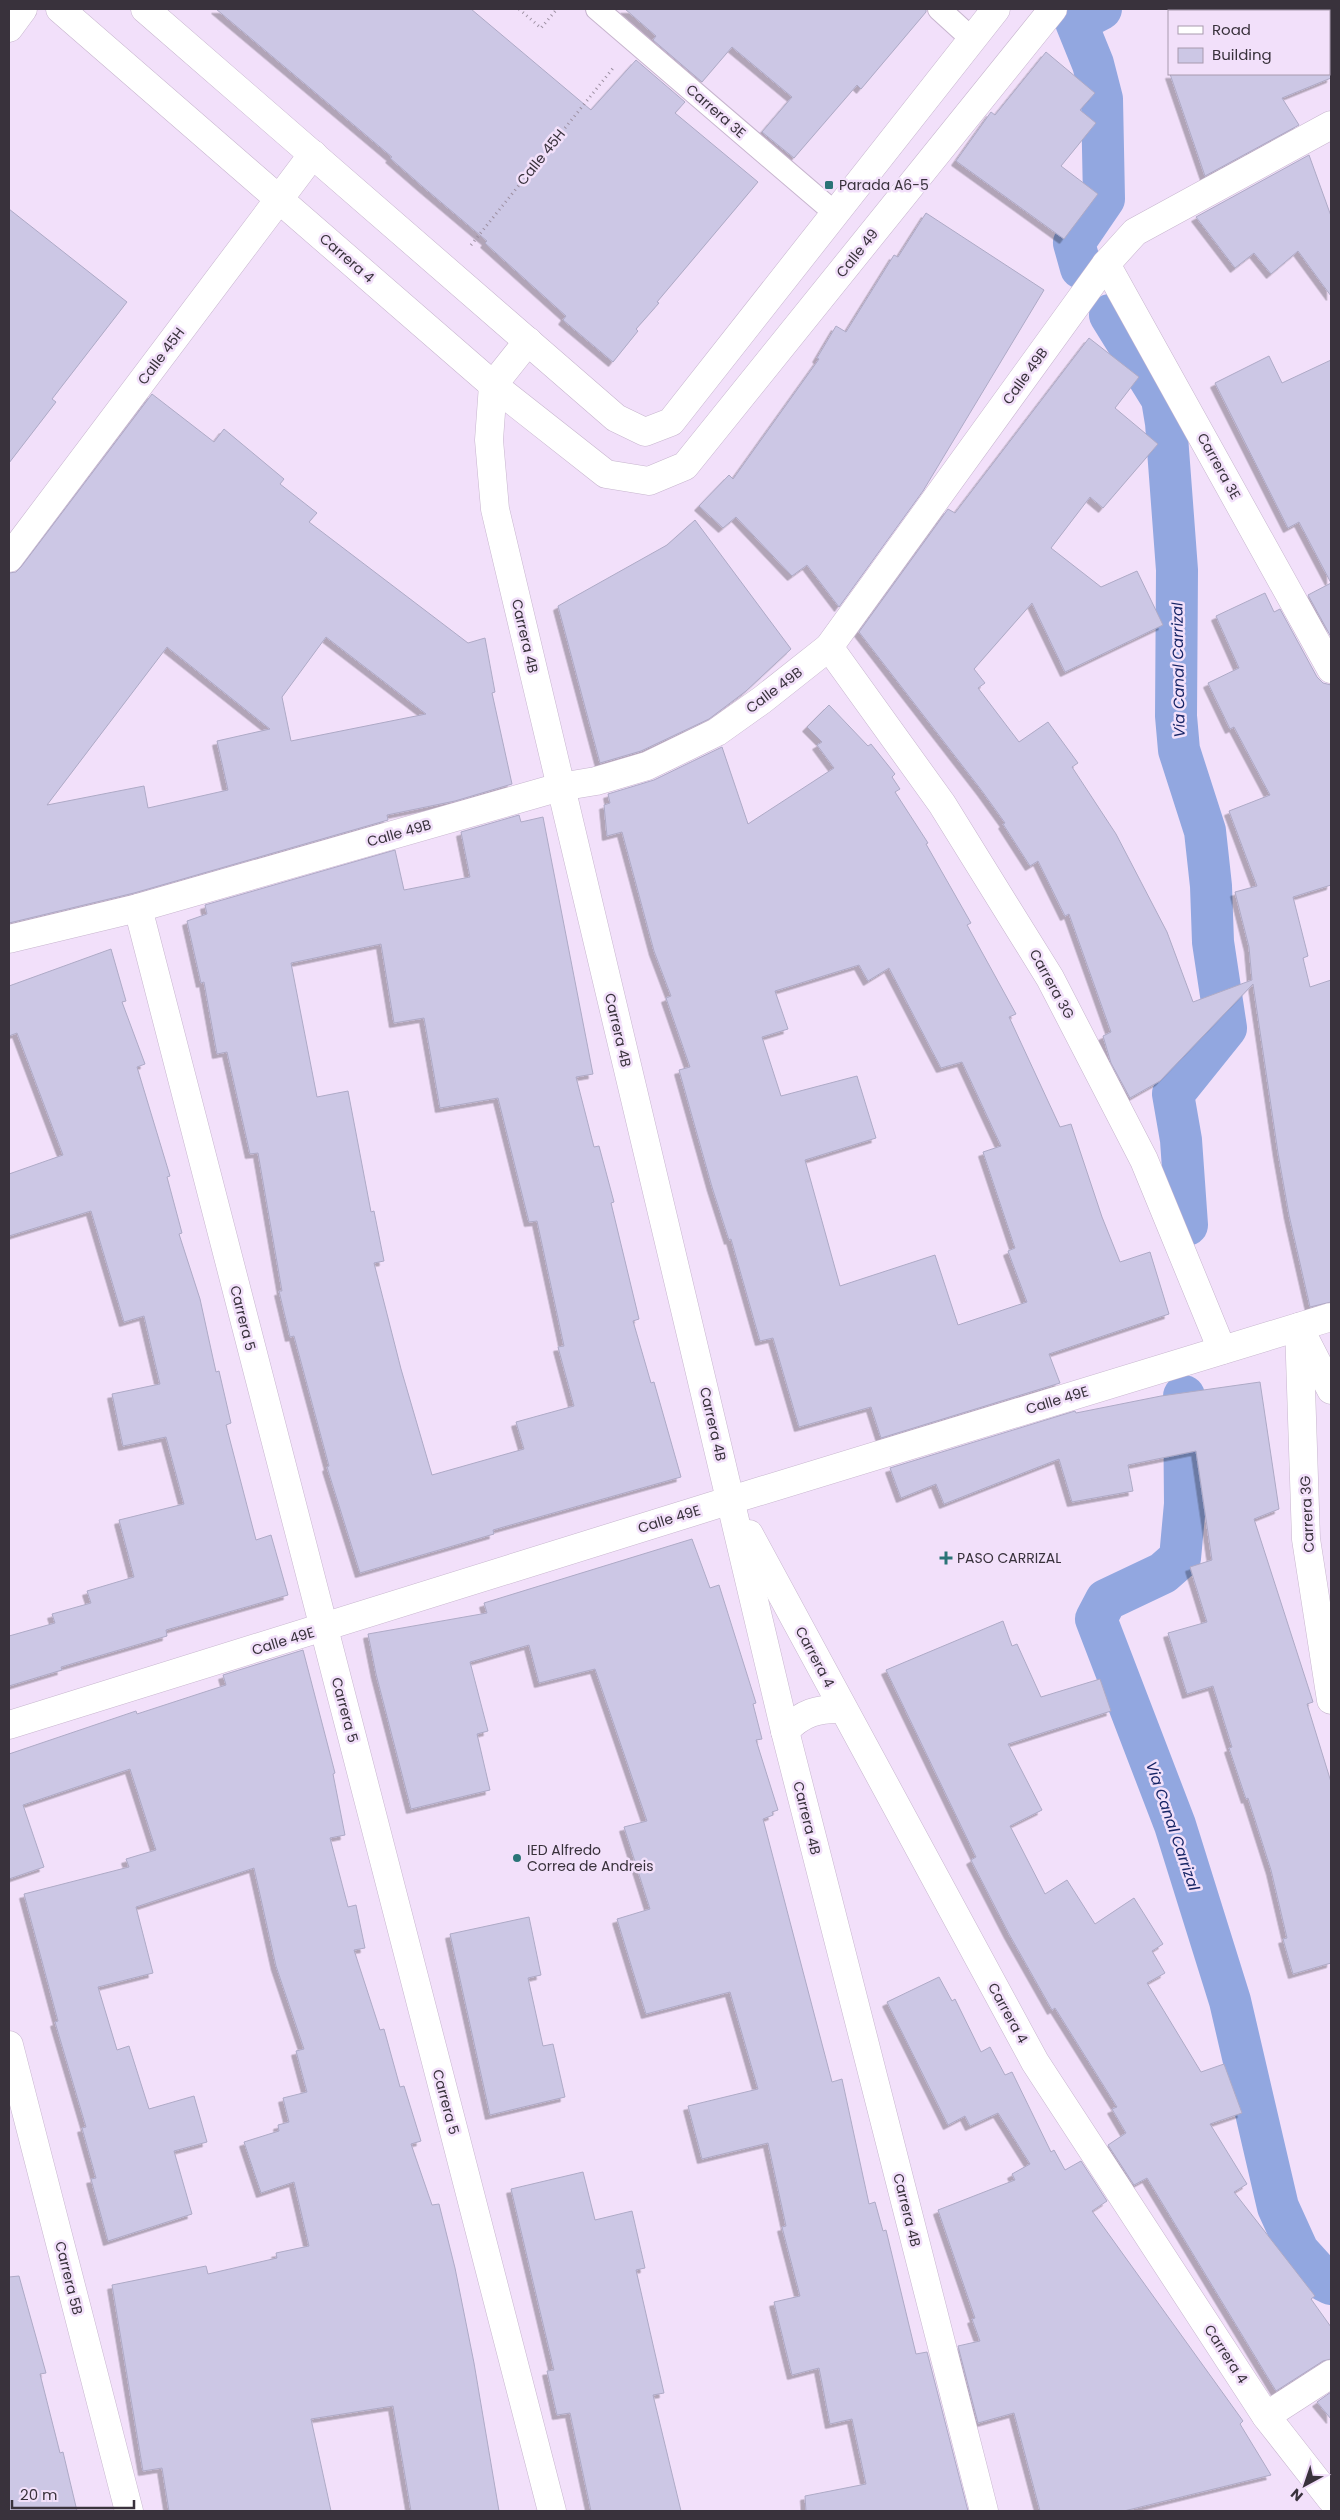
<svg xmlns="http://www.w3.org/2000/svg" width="1340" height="2520" font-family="Poppins,sans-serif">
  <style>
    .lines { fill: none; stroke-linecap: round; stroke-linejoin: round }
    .canal { stroke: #92a7e0; stroke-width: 42 }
    .building { fill: #ccc7e5; stroke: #aeaac6; fill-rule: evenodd; filter: url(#shadow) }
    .service-casing { stroke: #c7b5ce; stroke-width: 24 }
    .minor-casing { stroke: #c7b5ce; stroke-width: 29 }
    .tertiary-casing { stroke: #c7b5ce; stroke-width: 29 }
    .path { stroke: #9d90a2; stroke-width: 3; stroke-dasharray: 1 4; stroke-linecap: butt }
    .service { stroke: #fff; stroke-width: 22 }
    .minor { stroke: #fff; stroke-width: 28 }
    .tertiary { stroke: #fff; stroke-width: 28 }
    .poi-dot { fill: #2a7477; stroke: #f2e0fa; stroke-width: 2 }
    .labels { text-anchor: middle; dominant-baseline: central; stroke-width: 5; stroke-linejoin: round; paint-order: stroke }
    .street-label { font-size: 14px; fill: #39323c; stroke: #f2e0fa }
    .poi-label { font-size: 14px; fill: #39323c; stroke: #f2e0fa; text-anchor: start }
    .water-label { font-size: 15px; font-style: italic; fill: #172566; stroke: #f2e0fa }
  </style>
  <defs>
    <filter id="shadow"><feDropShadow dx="-4.5" dy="4.5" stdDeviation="0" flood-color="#0004"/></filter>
  </defs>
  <rect width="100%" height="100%" fill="#f2e0fa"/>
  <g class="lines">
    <!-- canal -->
    <g class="canal">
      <path d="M1081,268L1074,243L1104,199L1102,99L1093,64L1076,22L1101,9"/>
      <path d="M1110,315L1162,399L1166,423L1177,570L1176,716L1179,750L1205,831L1211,886L1213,942L1226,1028L1173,1094L1181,1140L1187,1225"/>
      <path d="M1184,1396L1185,1504L1180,1558L1163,1573L1106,1600L1096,1619L1175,1825L1230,2001L1278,2207L1298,2251L1325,2281L1331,2284"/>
    </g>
  </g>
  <!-- building -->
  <g class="building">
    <path d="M216,9H471L591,110L636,60L685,102L675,113L758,182L657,302L659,303L636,329L638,331L613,362L563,320L566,316L485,243L487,241L422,186L390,158L392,157Z"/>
    <path d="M625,9H926V12L861,89L857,85L794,158L762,132L792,97L732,47L702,82L653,40L656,36Z"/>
    <path d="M1046,52L1095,93L1080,110L1096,123L1061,166L1098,194L1064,239L956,161L991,112L995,115Z"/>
    <path d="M1170,74H1331V78L1282,98L1299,125L1205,176Z"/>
    <path d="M1309,155L1331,216V296L1298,251L1271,274L1254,253L1235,268L1196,217Z"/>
    <path d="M9,209L127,302L52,399L56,402L9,463Z"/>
    <path d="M926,213L1044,290L923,491L839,607L807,565L792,576L736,517L723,528L699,506L729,475L733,479L819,359L817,358L836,326L846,332L894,255L898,257Z"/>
    <path d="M1089,338L1139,377L1115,408L1158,444L1103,508L1090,497L1051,548L1101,587L1137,571L1163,625L1065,672L1032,603L974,669L985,683L978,688L1019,742L1048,722L1078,763L1072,767L1116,834L1167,932L1193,1002L1252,980L1249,947L1235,892L1257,886L1229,811L1270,795L1234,727L1230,729L1208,683L1239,668L1216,616L1265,593L1274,612L1280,609L1317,677L1323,683L1331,685V885L1293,897L1308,956L1303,958L1310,987L1331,980V1302L1310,1307L1289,1215L1278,1153L1253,984L1160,1081L1130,1098L1111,1063L1103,1036L1111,1032L1069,914L1065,916L1038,861L1030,866L1003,824L1005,823L982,791L859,632L948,509L955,513Z"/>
    <path d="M1269,356L1282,383L1331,360V583L1299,522L1288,528L1215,383Z"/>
    <path d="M152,394L214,442L224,429L284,479L280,484L317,513L309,522L468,643L485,638L495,692L492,693L512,784L455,801L387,815L388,820L134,893L9,923V573L16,572L21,567ZM326,637L426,714L291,741L282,697ZM167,647L270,729L217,741L228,790L148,808L144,786L47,805Z"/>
    <path d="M695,520L791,649L746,691L709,719L641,751L600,763L558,606L667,545Z"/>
    <path d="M1331,583V637L1308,595Z"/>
    <path d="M829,705L868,746L871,744L895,774L892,777L900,789L895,792L928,843L926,844L971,923L967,925L1016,1014L1009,1017L1060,1127L1071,1124L1102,1217L1120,1262L1150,1252L1169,1314L1049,1354L1060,1383L881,1438L871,1407L799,1427L773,1338L760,1341L731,1239L729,1240L712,1187L679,1070L690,1067L666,998L671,996L654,951L622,832L607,836L604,805L610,803L608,794L654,780L722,747L748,824L834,768L817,745L822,742L807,727ZM859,965L868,981L889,968L941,1068L962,1062L1001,1146L983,1152L1015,1248L1008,1251L1027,1302L958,1325L935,1255L840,1286L805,1160L876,1138L857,1076L781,1096L762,1037L788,1029L775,991Z"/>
    <path d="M519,815L521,822L543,817L593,1074L576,1077L594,1147L599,1146L614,1202L611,1203L639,1319L633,1321L651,1383L654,1382L681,1477L493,1530L494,1534L360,1573L327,1467L329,1466L294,1336L290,1337L279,1291H282L258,1153L250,1154L227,1052L217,1054L204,982L201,983L187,921L207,914L205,905L395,850L404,890L470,877L461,832ZM381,944L394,1023L424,1018L440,1108L498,1098L529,1222L537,1221L564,1346L558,1347L574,1406L516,1422L524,1449L432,1475L401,1369L374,1263L384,1261L374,1211L371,1212L348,1091L317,1097L291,963Z"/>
    <path d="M111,949L126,1001L122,1002L145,1064L137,1067L170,1176L167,1177L182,1233L179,1234L200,1299L216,1372L219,1371L231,1423L226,1425L256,1540L271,1535L288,1595L166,1630L167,1636L61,1667L62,1670L9,1686V1636L55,1623L52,1614L91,1603L87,1591L134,1577L119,1520L184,1504L166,1437L123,1446L112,1394L160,1384L144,1316L124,1322L91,1211L9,1236V1174L63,1155L17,1033L9,1036V986Z"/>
    <path d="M1260,1382L1279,1509L1254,1519L1313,1702L1307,1704L1331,1782V1963L1293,1974L1283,1939L1287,1938L1271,1870L1248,1798L1246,1799L1229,1748L1232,1747L1213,1686L1187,1694L1168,1633L1207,1622L1190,1567L1212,1560L1196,1451L1128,1465L1133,1491L1072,1502L1059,1459L944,1504L936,1484L901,1498L890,1468L1075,1411L1076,1413L1161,1396Z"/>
    <path d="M692,1539L710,1588L719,1585L756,1703L753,1704L762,1739L756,1740L778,1810L772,1812L773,1815L763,1819L832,2082L842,2079L869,2204L875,2202L883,2231L886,2230L916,2354L927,2352L968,2511H806L805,2496L866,2484L852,2419L830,2424L819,2368L792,2375L774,2302L800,2296L782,2227L786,2226L768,2143L702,2159L688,2106L758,2089L730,1992L646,2014L617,1919L650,1909L624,1827L647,1821L595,1669L539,1683L529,1645L470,1662L488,1731L477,1734L490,1790L411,1809L376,1674L368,1634L487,1613L484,1603Z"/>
    <path d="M1003,1621L1012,1646L1017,1644L1041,1697L1100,1679L1111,1711L1008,1744L1042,1810L1010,1826L1045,1894L1067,1880L1095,1924L1134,1898L1163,1944L1152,1951L1165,1973L1147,1983L1201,2072L1224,2064L1242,2113L1210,2124L1247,2184L1234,2192L1315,2296L1311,2299L1331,2327V2359L1323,2361L1276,2391L1147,2178L1134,2185L1108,2145L1126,2133L1112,2109L1117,2107L1055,2008L1052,2010L1009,1934L971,1860L976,1857L886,1670Z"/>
    <path d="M303,1650L335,1773L333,1774L345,1835L330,1838L348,1907L356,1905L365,1948L354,1950L380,2030L384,2029L400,2087L404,2086L421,2141L411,2144L432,2205L439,2204L455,2268L474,2363L499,2511H411L393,2406L311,2419L331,2511H169L162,2468L143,2471L112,2285L206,2266L208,2274L277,2258L276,2253L309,2246L294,2182L261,2193L244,2142L279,2131L278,2125L289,2122L283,2098L307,2092L296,2051L304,2049L276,1966L254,1868L136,1907L153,1973L98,1987L117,2050L129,2046L149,2109L194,2096L207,2142L174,2151L192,2214L108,2241L91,2179L96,2178L82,2128L86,2127L55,2022L58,2021L24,1894L129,1867L126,1859L156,1850L130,1769L23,1805L44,1867L9,1879V1754L136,1711L137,1714L226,1685L223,1675Z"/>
    <path d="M529,1917L541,1975L528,1978L543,2046L553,2044L565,2097L490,2115L450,1934Z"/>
    <path d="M939,1977L952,2001L955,1999L981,2052L990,2047L1005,2075L1012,2072L1051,2152L1054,2150L1065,2170L1081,2161L1107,2201L1092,2211L1243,2421L1240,2424L1271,2475L1124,2511H1040L1014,2413L978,2423L958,2346L980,2341L972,2319L975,2318L938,2210L1015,2180L1012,2174L1030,2164L998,2113L970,2126L965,2116L948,2125L887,2002Z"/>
    <path d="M583,2172L595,2220L632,2211L645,2268L636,2270L664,2393L653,2395L681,2511H591L570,2413L557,2415L547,2371L554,2370L511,2189Z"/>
    <path d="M19,2276L46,2373L40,2374L60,2453L63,2452L77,2511H9V2277Z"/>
    <path d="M1331,2392V2419L1317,2402Z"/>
  </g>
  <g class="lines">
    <!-- service casing -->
    <g class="service-casing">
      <g id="service">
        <path d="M597,9L835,213"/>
        <path d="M939,9L972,39"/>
      </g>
    </g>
    <!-- minor casing -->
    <g class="minor-casing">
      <g id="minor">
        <path d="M9,28L23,9"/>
        <path d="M1106,264L1331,669"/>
        <path d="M528,341L493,385L489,440L495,509L785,1731L984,2511"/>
        <path d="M9,558L313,154"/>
        <path d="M829,647L942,804L1050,978L1144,1160L1222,1350"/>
        <path d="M138,908L552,2511"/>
        <path d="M9,939L138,908L560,787L596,781L647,766L717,732L762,700L829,647L1106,264L1135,232L1331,125"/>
        <path d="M1299,1327L1306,1539L1331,1700"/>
        <path d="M1303,1335L1331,1390"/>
        <path d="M749,1534L1035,2062L1266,2416L1331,2499"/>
        <path d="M9,1725L731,1500L1331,1317"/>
        <path d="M785,1731C802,1713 818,1708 843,1709"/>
        <path d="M9,2045L129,2511"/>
        <path d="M1266,2416L1331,2374"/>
      </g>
    </g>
    <!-- tertiary casing -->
    <g class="tertiary-casing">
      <g id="tertiary">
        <path d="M60,9L493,385L606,474L649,481L685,466L1053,9"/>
        <path d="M145,9L616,418L645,432L671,422L996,9"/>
      </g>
    </g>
    <!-- path -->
    <g class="path">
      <path d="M519,9L541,28L557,9"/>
      <path d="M471,245L614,67"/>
    </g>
    <!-- service -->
    <use href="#service" class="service"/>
    <!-- minor -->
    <use href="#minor" class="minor"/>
    <!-- tertiary -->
    <use href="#tertiary" class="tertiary"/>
  </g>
  <!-- markers -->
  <g class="poi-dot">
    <rect x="824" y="180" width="10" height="10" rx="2.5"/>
    <path d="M943.5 1550.5h5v5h5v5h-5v5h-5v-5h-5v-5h5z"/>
    <circle cx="517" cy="1858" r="5"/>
  </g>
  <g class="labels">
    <!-- street labels -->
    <g class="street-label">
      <text transform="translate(716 111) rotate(41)">Carrera 3E</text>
      <text transform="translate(541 157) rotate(-51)">Calle 45H</text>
      <text transform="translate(857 253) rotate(-51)">Calle 49</text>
      <text transform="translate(347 258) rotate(41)">Carrera 4</text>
      <text transform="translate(161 356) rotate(-53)">Calle 45H</text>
      <text transform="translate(1025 376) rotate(-54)">Calle 49B</text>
      <text transform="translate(1219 466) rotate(61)">Carrera 3E</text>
      <text transform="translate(525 636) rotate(77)">Carrera 4B</text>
      <text transform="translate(774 690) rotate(-37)">Calle 49B</text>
      <text transform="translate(399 833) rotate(-16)">Calle 49B</text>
      <text transform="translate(1052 984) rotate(61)">Carrera 3G</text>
      <text transform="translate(618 1030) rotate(77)">Carrera 4B</text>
      <text transform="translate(243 1318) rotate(76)">Carrera 5</text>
      <text transform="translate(1057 1400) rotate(-17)">Calle 49E</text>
      <text transform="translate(713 1424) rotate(77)">Carrera 4B</text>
      <text transform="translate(1307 1514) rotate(-93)">Carrera 3G</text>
      <text transform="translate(669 1519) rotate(-17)">Calle 49E</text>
      <text transform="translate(283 1641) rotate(-17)">Calle 49E</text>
      <text transform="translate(815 1657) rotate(62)">Carrera 4</text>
      <text transform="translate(345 1710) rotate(75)">Carrera 5</text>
      <text transform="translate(807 1818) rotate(76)">Carrera 4B</text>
      <text transform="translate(1008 2013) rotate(61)">Carrera 4</text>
      <text transform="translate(446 2102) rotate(75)">Carrera 5</text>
      <text transform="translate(907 2210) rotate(76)">Carrera 4B</text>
      <text transform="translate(69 2278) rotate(76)">Carrera 5B</text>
      <text transform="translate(1226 2354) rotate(57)">Carrera 4</text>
    </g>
    <!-- poi labels -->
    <g class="poi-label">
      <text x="839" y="185">Parada A6-5</text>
      <text x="957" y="1558">PASO CARRIZAL</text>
      <text x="527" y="1850">IED Alfredo<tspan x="527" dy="16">Correa de Andreis</tspan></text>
    </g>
    <!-- water labels -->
    <g class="water-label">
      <text transform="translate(1178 670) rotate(-91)">Via Canal Carrizal</text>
      <text transform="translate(1173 1826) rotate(71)">Via Canal Carrizal</text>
    </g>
  </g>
  <!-- border -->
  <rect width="1340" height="2520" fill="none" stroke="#39323c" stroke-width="20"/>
  <!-- legend -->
  <rect x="1168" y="10" width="162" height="65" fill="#f2e0fa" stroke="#a89aae"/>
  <rect x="1178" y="26" width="25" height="8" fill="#ffffff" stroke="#a89aae"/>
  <text x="1212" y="35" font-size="15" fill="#39323c">Road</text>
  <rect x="1178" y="48" width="25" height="15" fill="#ccc7e5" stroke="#a89aae"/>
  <text x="1212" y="60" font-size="15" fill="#39323c">Building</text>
  <!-- north arrow -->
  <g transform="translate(1305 2485) rotate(220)" stroke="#f2e0fa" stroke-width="4" paint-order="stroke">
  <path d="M0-4L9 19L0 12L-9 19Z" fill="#39323c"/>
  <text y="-8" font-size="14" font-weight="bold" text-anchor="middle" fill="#39323c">N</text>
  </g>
  <!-- scale -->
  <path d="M12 2500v8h122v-8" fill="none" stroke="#39323c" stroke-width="2.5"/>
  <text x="20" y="2500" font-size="15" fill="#39323c" stroke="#f2e0fa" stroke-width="4" paint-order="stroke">20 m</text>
</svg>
